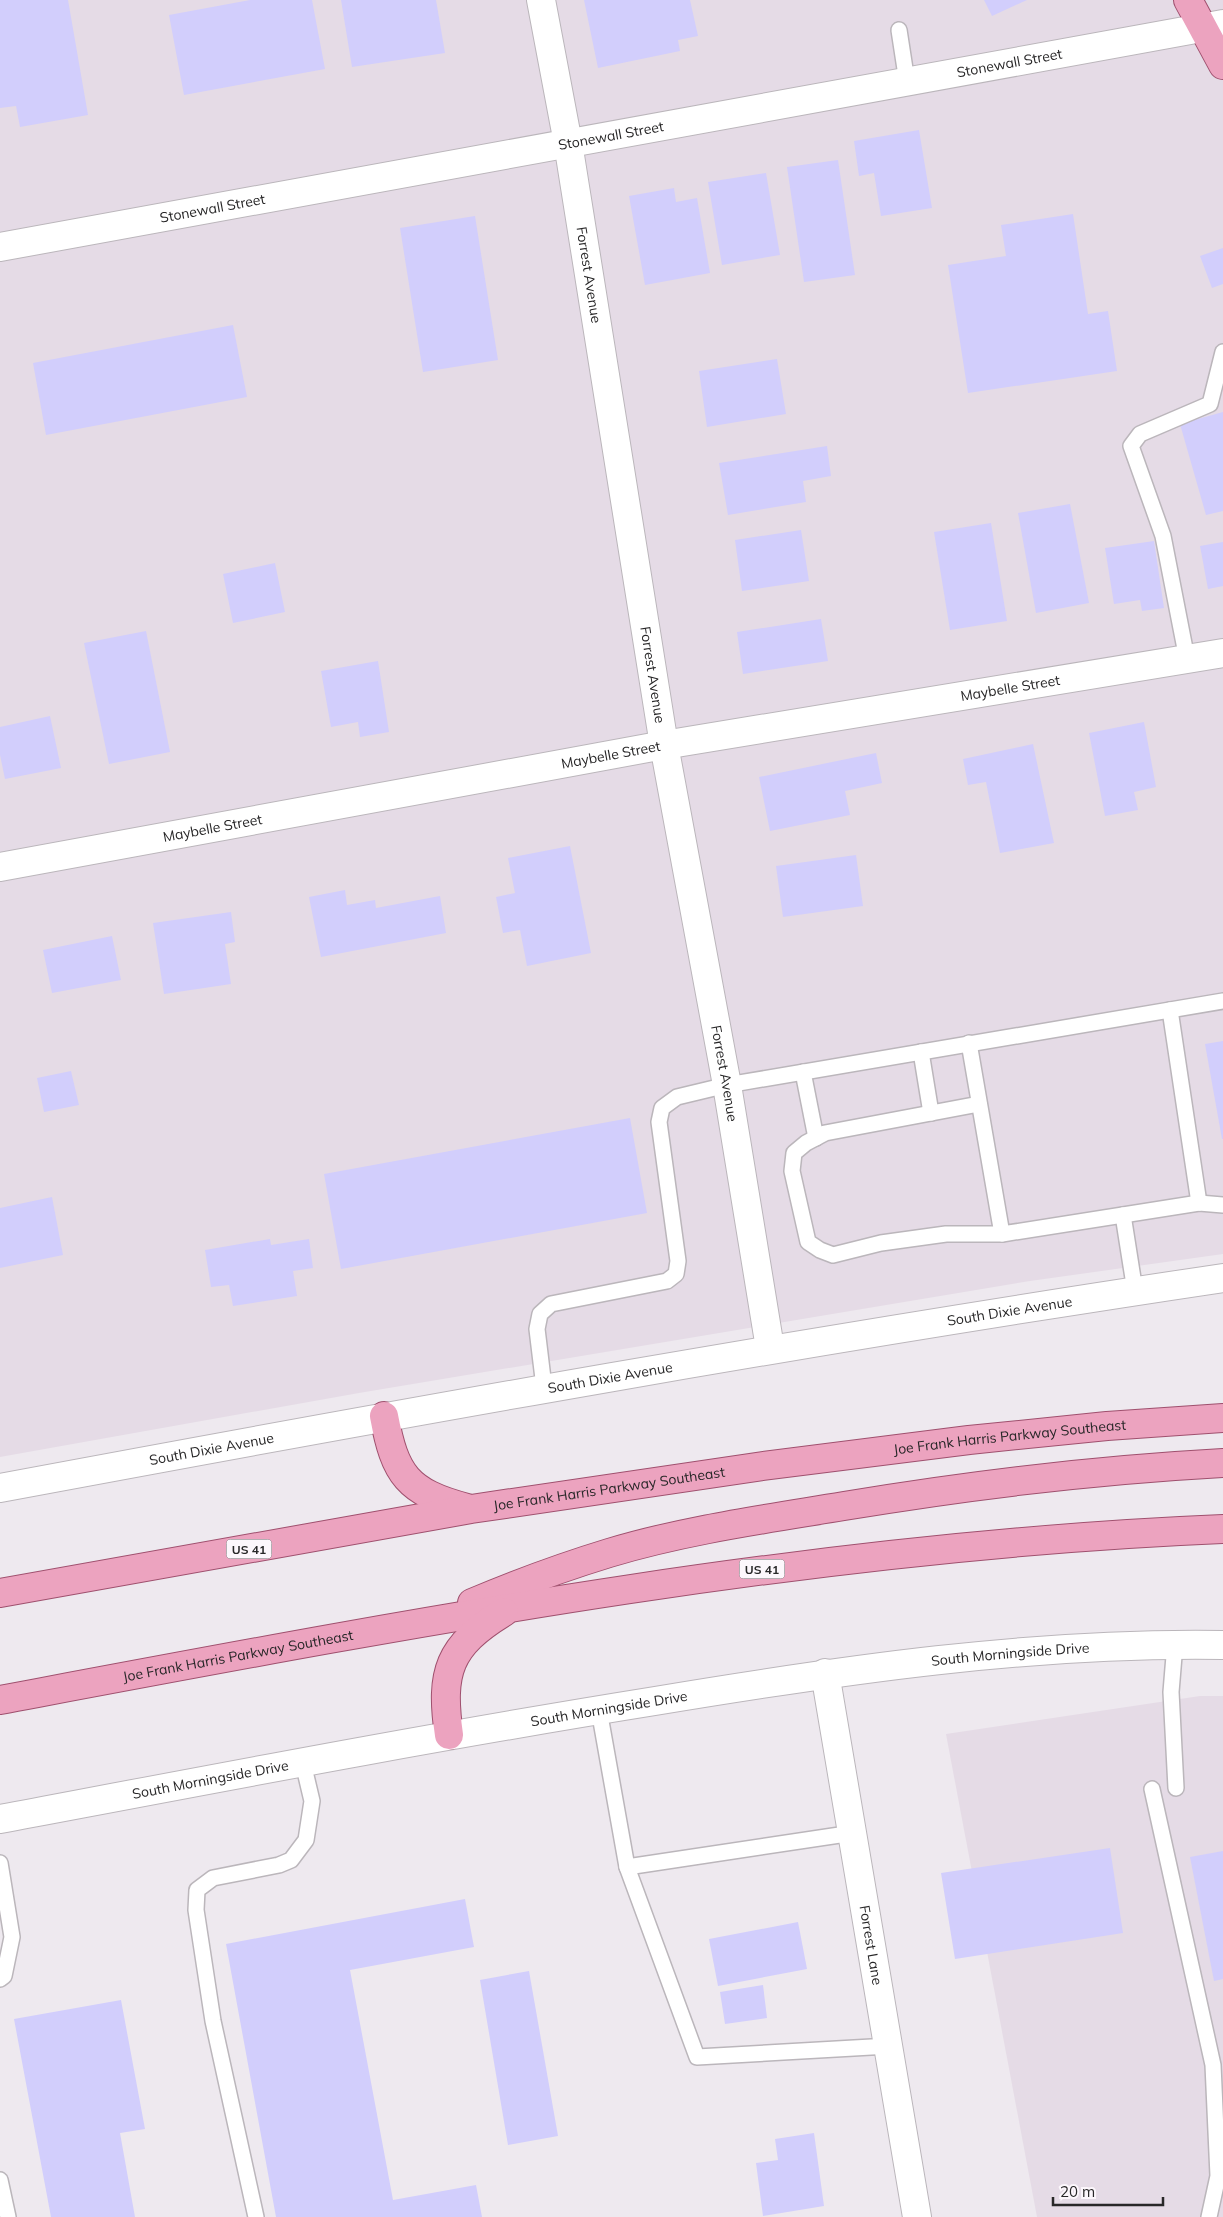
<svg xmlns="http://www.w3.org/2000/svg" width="1223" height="2217" font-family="Mulish,sans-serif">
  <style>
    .built { fill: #e5dbe6 }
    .building { fill: #d2cefc }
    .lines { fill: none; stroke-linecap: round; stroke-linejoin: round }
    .lane-casing { stroke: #bbb6bb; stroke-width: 18 }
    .street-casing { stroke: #bbb6bb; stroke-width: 30 }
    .primary-casing { stroke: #9f506e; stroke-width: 30 }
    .lane { stroke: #fff; stroke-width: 15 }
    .street { stroke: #fff; stroke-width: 28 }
    .primary { stroke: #eca3bf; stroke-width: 28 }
    .labels { text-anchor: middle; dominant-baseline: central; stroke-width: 4; stroke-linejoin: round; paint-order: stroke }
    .shield { fill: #fcf7fc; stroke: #686568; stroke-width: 1 }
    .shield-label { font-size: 12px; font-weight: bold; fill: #282728 }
    .street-label { font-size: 14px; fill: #282728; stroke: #fcf7fc }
  </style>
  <rect width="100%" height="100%" fill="#eee9ef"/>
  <!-- built -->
  <g class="built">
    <path d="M0,0H1223V1254L1030,1281L359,1393L0,1457Z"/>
    <path d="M1200,1696H1223V2217H1037L946,1734Z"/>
  </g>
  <!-- building -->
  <g class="building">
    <path d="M0,0H68L88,115L20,127L16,106L0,108Z"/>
    <path d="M250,0H312L325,69L184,95L169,15Z"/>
    <path d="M341,0H436L445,53L352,67Z"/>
    <path d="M584,0H690L698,36L678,40L680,51L598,68Z"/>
    <path d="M984,0H1027L992,16Z"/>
    <path d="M919,130L932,208L881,216L874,173L859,176L854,141Z"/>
    <path d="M838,160L855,275L804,282L787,167Z"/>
    <path d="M766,173L780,255L722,265L708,182Z"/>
    <path d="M674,188L676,202L697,198L710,273L645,285L629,196Z"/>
    <path d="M1073,214L1088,314L1108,311L1117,371L968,393L948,265L1006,256L1001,225Z"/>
    <path d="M475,216L498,360L423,372L400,228Z"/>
    <path d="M1223,248V284L1212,288L1200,256Z"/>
    <path d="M233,325L247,397L46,435L33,363Z"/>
    <path d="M777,359L786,414L707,427L699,371Z"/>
    <path d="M1223,412V511L1206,515L1180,424Z"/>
    <path d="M827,446L831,476L803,481L806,502L728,515L719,463Z"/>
    <path d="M1070,504L1089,603L1036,613L1018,513Z"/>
    <path d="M991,523L1007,621L950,630L934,532Z"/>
    <path d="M801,530L809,581L742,591L735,540Z"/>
    <path d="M1154,541L1164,608L1142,611L1140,600L1114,604L1105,548Z"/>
    <path d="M1223,542V586L1208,589L1200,546Z"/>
    <path d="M275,563L285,612L233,623L223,574Z"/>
    <path d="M821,619L828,661L743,674L737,632Z"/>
    <path d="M146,631L170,752L109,764L84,643Z"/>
    <path d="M378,661L389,732L360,737L358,722L331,727L321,671Z"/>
    <path d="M50,716L61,768L5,779L0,755V727Z"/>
    <path d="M1144,722L1156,787L1134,792L1138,810L1105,816L1089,733Z"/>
    <path d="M1033,744L1054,843L1000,853L986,782L968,785L963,759Z"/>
    <path d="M876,753L882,783L845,791L850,815L770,831L759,777Z"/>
    <path d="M570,846L591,953L527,966L520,930L503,933L496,897L515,893L508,858Z"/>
    <path d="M856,855L863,906L783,917L776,866Z"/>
    <path d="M345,890L347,905L375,900L376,908L440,896L446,933L321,957L309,897Z"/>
    <path d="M231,912L235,942L225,944L231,984L164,994L153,923Z"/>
    <path d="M112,936L121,980L52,993L43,950Z"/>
    <path d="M1223,1041V1139H1222L1205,1044Z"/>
    <path d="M71,1071L79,1105L44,1112L37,1078Z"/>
    <path d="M630,1118L647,1213L341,1269L324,1174Z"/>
    <path d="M52,1197L63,1255L0,1268V1208Z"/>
    <path d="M270,1239L271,1245L309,1239L313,1268L293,1271L297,1296L233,1306L229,1285L211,1287L205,1250Z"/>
    <path d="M1110,1848L1123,1933L955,1959L941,1873Z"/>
    <path d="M1223,1851V1979L1214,1981L1190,1857Z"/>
    <path d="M465,1899L474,1947L350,1970L393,2200L476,2185L482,2217H276L226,1944Z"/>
    <path d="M798,1922L807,1969L718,1986L709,1939Z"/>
    <path d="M529,1971L558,2136L508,2145L480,1980Z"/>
    <path d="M763,1985L767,2018L725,2024L720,1992Z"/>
    <path d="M121,2000L145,2129L120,2133L135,2217H51L14,2019Z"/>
    <path d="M814,2133L824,2206L763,2216L756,2163L778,2160L775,2139Z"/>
  </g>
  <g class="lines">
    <!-- lane casing -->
    <g class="lane-casing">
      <g id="lane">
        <path d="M899,30L907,82"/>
        <path d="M1187,659L1163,536L1131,446L1140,434L1210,404L1223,352"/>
        <path d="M1170,1010L1199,1203"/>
        <path d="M969,1043L1002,1234L1199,1203L1223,1205"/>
        <path d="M921,1052L931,1113"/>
        <path d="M803,1072L816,1138"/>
        <path d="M979,1104L825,1133L806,1143L794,1153L792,1171L808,1242L820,1250L833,1255L881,1243L946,1234H1002"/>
        <path d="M1123,1215L1135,1291"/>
        <path d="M544,1387L537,1329L540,1314L551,1304L667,1281L676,1274L678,1261L659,1122L662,1108L677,1097L727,1085L1223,1001"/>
        <path d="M1175,1644L1171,1692L1176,1788"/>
        <path d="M599,1710L627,1867"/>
        <path d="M1152,1789L1213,2065L1218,2176L1209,2217"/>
        <path d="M853,1833L627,1867L697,2057L889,2046"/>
        <path d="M0,1863L12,1937L4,1976L0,1979"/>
        <path d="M0,2180L8,2217"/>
        <path d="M256,2217L213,2021L196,1910L197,1890L213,1878L279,1865L291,1860L306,1840L312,1801L303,1763"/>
      </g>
    </g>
    <!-- street casing -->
    <g class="street-casing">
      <g id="street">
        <path id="s1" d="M541,0L568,143L664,745L727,1085L770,1348"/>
        <path id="s2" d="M0,247L1223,24"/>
        <path id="s3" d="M0,867L664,745L1223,653"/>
        <path id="s4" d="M0,1488C407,1412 814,1339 1223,1278"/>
        <path id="s5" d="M825,1673L917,2217"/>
        <path id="s6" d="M0,1819C218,1778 436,1736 655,1701C842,1670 1032,1642 1223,1645"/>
      </g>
    </g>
    <!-- primary casing -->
    <g class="primary-casing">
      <g id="primary">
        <path d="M1188,0L1223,65"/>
        <path d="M384,1416C395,1475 407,1492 467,1508"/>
        <path id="s7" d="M0,1593L471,1509L763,1466L969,1440L1107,1426L1223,1418"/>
        <path d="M472,1603C517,1584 563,1567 609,1553C685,1530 766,1519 844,1506C970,1485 1095,1470 1223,1463"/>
        <path id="s8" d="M0,1700C405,1624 810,1546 1223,1529"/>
        <path d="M449,1735C440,1672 448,1646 504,1612"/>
      </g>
    </g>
    <!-- lane -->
    <use href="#lane" class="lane"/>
    <!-- street -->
    <use href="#street" class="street"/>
    <!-- primary -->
    <use href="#primary" class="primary"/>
  </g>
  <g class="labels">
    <!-- shield labels -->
    <g class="shield">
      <rect x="226.5" y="1539.5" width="45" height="19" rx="4"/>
      <rect x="739.5" y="1559.5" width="45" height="19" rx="4"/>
    </g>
    <g class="shield-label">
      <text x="249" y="1549">US 41</text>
      <text x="762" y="1569">US 41</text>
    </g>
    <!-- street labels -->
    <g class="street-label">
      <text stroke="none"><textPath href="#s2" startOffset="1026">Stonewall Street</textPath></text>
      <text stroke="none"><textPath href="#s2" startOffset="621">Stonewall Street</textPath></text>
      <text stroke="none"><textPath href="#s2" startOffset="216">Stonewall Street</textPath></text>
      <text stroke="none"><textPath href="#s1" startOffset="279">Forrest Avenue</textPath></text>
      <text stroke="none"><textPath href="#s1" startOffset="684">Forrest Avenue</textPath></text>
      <text stroke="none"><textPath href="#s3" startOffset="1026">Maybelle Street</textPath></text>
      <text stroke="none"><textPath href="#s3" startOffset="621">Maybelle Street</textPath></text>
      <text stroke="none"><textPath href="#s3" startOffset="216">Maybelle Street</textPath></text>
      <text stroke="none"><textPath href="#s1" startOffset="1089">Forrest Avenue</textPath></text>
      <text stroke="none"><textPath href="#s4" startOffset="1025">South Dixie Avenue</textPath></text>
      <text stroke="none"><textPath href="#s4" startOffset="620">South Dixie Avenue</textPath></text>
      <text stroke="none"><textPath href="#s7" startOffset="1022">Joe Frank Harris Parkway Southeast</textPath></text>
      <text stroke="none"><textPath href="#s4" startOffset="215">South Dixie Avenue</textPath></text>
      <text stroke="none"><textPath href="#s7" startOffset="618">Joe Frank Harris Parkway Southeast</textPath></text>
      <text stroke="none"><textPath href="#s6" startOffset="1024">South Morningside Drive</textPath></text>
      <text stroke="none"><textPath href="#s8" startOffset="242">Joe Frank Harris Parkway Southeast</textPath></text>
      <text stroke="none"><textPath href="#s6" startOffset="619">South Morningside Drive</textPath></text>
      <text stroke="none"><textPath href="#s6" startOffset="214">South Morningside Drive</textPath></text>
      <text stroke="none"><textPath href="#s5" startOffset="276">Forrest Lane</textPath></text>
    </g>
  </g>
  <!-- scale -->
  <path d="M1053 2197v8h110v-8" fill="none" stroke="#282728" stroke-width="2.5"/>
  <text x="1060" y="2197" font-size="15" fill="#282728" stroke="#fcf7fc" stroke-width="4" paint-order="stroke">20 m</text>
</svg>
